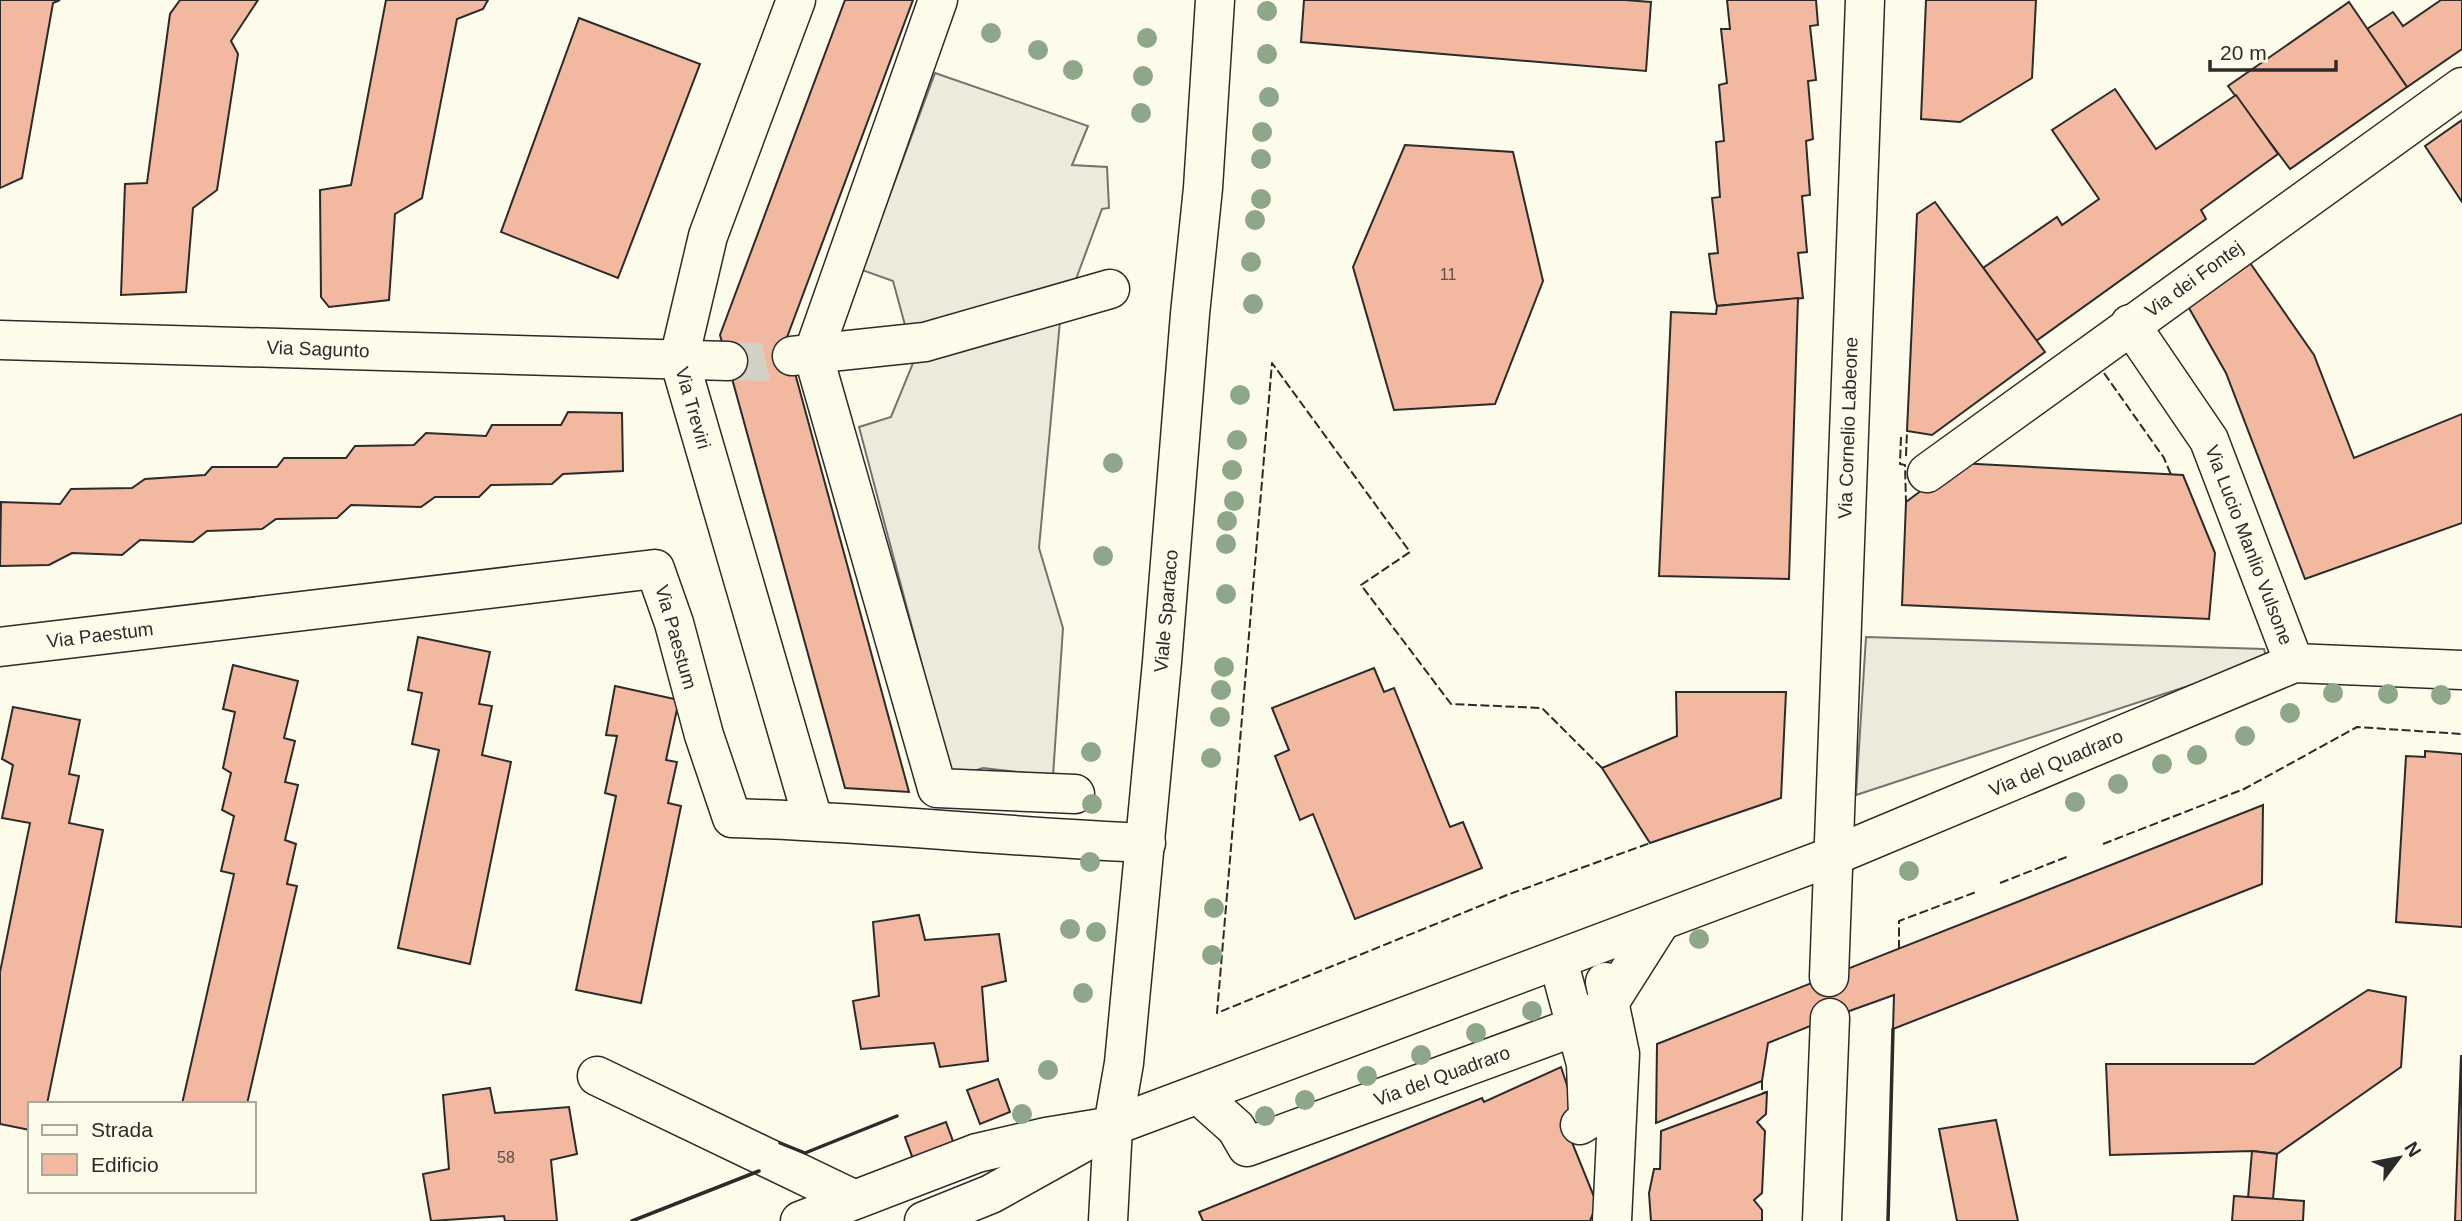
<svg xmlns="http://www.w3.org/2000/svg" width="2462" height="1221" font-family="Arial,sans-serif">
  <style>
    .parking { fill: #eceadb; stroke: #74746e; stroke-width: 2 }
    .building { fill: #f2b8a0; stroke: #2b2b2b; stroke-width: 2 }
    .lines { fill: none; stroke-linecap: round; stroke-linejoin: round }
    .minor-tunnel { stroke: #d3d1c4; stroke-width: 38; stroke-dasharray: 38 19; stroke-linecap: butt }
    .minor-casing { stroke: #2b2b2b; stroke-width: 41 }
    .major-casing { stroke: #2b2b2b; stroke-width: 41 }
    .minor { stroke: #fdfbea; stroke-width: 38 }
    .major { stroke: #fdfbea; stroke-width: 38 }
    .fence { stroke: #2b2b2b; stroke-width: 2; stroke-dasharray: 9 3.5; stroke-linecap: butt }
    .wall { stroke: #2b2b2b; stroke-width: 3.5 }
    .tree { fill: #8ea78a }
    .labels { text-anchor: middle; dominant-baseline: central; stroke-width: 5; stroke-linejoin: round; paint-order: stroke }
    .number-label { font-size: 16px; fill: #5d4e48 }
    .street-label { font-size: 19px; fill: #2b2b2b; stroke: #fdfbea }
  </style>
  <rect width="100%" height="100%" fill="#fdfbea"/>
  <!-- parking -->
  <g class="parking">
    <path d="M935,73L1088,126L1072,165L1107,167L1109,208L1102,209L1072,290L908,336L893,281L862,270Z"/>
    <path d="M1060,321L1039,548L1063,628L1053,776L983,768L952,778L859,427L891,417L913,363Z"/>
    <path d="M1866,637L2264,649L2267,660L1856,795Z"/>
  </g>
  <!-- building -->
  <g class="building">
    <path d="M0,0H60L53,3L22,178L0,188Z"/>
    <path d="M180,0H258L231,41L238,54L217,190L193,208L186,292L121,295L125,184L147,183L170,14Z"/>
    <path d="M386,0H488L483,9L457,19L422,198L395,214L389,300L329,307L321,297L320,190L351,185Z"/>
    <path d="M845,0H913L786,340L909,792L845,788L720,335Z"/>
    <path d="M1304,0H1625L1651,2L1646,71L1301,42Z"/>
    <path d="M1727,0H1816L1818,25L1810,26L1816,80L1808,81L1813,139L1806,141L1810,195L1802,196L1807,252L1798,253L1803,298L1717,306L1715,299L1709,254L1718,253L1712,198L1720,197L1716,142L1724,141L1719,85L1727,83L1721,29H1730Z"/>
    <path d="M1926,0H2036L2032,78L1960,122L1921,119Z"/>
    <path d="M2441,0H2462V49L2407,87L2367,29L2393,12L2403,26Z"/>
    <path d="M2349,2L2407,87L2290,169L2228,86Z"/>
    <path d="M579,18L700,64L618,278L501,232Z"/>
    <path d="M2115,89L2156,149L2236,95L2278,154L2201,210L2206,219L2036,341L1983,268L2057,217L2062,225L2099,199L2052,130Z"/>
    <path d="M2462,120V202L2425,146Z"/>
    <path d="M1405,145L1513,152L1543,281L1495,404L1394,410L1353,267Z"/>
    <path d="M1935,202L2045,352L1932,435L1907,431L1917,214Z"/>
    <path d="M2248,260L2314,355L2354,458L2462,414V523L2305,579L2226,373L2185,301Z"/>
    <path d="M1798,298L1789,579L1659,576L1671,312L1716,314L1717,306Z"/>
    <path d="M568,412L622,413L623,471L563,474L552,484L491,485L479,497H435L421,507L351,505L337,518L276,519L262,529L207,531L193,542L140,540L122,555L72,553L49,565L0,566L1,502L60,504L71,489L132,488L145,479L205,475L212,467H277L284,458H346L355,446L414,445L426,433L486,436L492,425H561Z"/>
    <path d="M1958,463L2183,475L2215,553L2209,619L1902,605L1906,502Z"/>
    <path d="M418,637L490,652L479,704L492,706L482,755L511,762L470,964L398,948L439,750L412,744L422,693L408,690Z"/>
    <path d="M233,665L298,681L284,738L295,741L285,782L298,785L285,840L296,844L287,884L297,886L247,1104H182L234,874L221,871L234,816L222,810L231,773L223,768L235,712L223,709Z"/>
    <path d="M1374,668L1384,692L1394,688L1450,827L1463,822L1482,868L1355,919L1313,814L1300,820L1275,756L1289,750L1272,708Z"/>
    <path d="M615,686L679,700L666,760L677,762L668,803L681,806L641,1003L576,990L616,796L605,793L617,736L606,735Z"/>
    <path d="M1676,692H1786L1781,798L1650,843L1602,768L1677,736Z"/>
    <path d="M13,707L80,720L69,774L79,776L69,823L103,830L47,1104H30V1130L0,1124V972L30,823L2,818L13,765L2,759Z"/>
    <path d="M2425,751L2462,754V927L2396,922L2406,756L2425,757Z"/>
    <path d="M2263,805L2262,884L1893,1029L1894,995L1830,1018L1768,1043L1762,1081L1656,1123L1657,1044Z"/>
    <path d="M919,915L925,940L999,934L1006,981L982,987L988,1061L940,1067L934,1043L861,1049L853,1001L879,996L873,922Z"/>
    <path d="M2368,990L2406,997L2401,1067L2277,1154L2252,1151L2110,1155L2106,1064H2254Z"/>
    <path d="M2461,1055L2462,1221H2455Z"/>
    <path d="M1561,1067L1583,1134L1571,1140L1597,1204L1590,1221H1203L1199,1212L1482,1098L1484,1102Z"/>
    <path d="M998,1079L1010,1112L980,1124L967,1090Z"/>
    <path d="M490,1088L495,1113L569,1107L577,1154L551,1160L557,1221H505L504,1216L431,1221L423,1174L449,1169L443,1095Z"/>
    <path d="M1767,1092L1766,1114L1757,1122L1765,1131L1762,1193L1754,1200L1762,1210V1221H1651L1649,1193L1654,1169H1660L1661,1131Z"/>
    <path d="M1996,1120L2018,1221H1957L1939,1129Z"/>
    <path d="M946,1122L954,1144L913,1159L905,1137Z"/>
    <path d="M2252,1151L2277,1154L2273,1199L2248,1198Z"/>
    <path d="M2234,1196L2304,1201L2303,1221H2232Z"/>
  </g>
  <g class="lines">
    <!-- minor-tunnel -->
    <path class="minor-tunnel" d="M728,361L762,362L790,356"/>
    <!-- minor casing -->
    <g class="minor-casing">
      <g id="minor">
        <path d="M796,0L708,236L679,359L813,820"/>
        <path d="M938,0L813,354L937,788L1075,794"/>
        <path d="M2130,324L2209,440L2294,663"/>
        <path d="M0,340L728,361"/>
        <path d="M792,356L925,342L1110,289"/>
        <path d="M1927,473L2462,87"/>
        <path d="M0,647L655,569L674,623L704,735L732,818C870,822 1008,837 1146,843"/>
        <path d="M1558,960L1586,1064L1588,1115L1585,1122L1580,1125"/>
        <path d="M1829,977L1865,0"/>
        <path d="M1605,982L1620,1054L1612,1221"/>
        <path d="M597,1076L853,1199"/>
        <path d="M1199,1095L1236,1128L1247,1147L1577,1026L1609,1003L1661,921"/>
        <path d="M800,1221L977,1153L1046,1137L1107,1127"/>
        <path d="M1108,1221L1113,1126L1124,1063L1162,662L1190,314L1203,188L1215,0"/>
        <path d="M1822,1221L1830,1018"/>
      </g>
    </g>
    <!-- major casing -->
    <g class="major-casing">
      <path id="major" d="M924,1221L991,1194L1113,1126L1833,856L2294,663L2462,670"/>
    </g>
    <!-- minor -->
    <use href="#minor" class="minor"/>
    <!-- major -->
    <use href="#major" class="major"/>
    <!-- fence -->
    <g class="fence">
      <path d="M2104,373L2164,458L2172,477"/>
      <path d="M1901,437L1900,464L1905,465L1906,502"/>
      <path d="M1906,456L1907,431"/>
      <path d="M1602,768L1542,708L1451,704L1361,585L1410,552L1272,363L1217,1013L1507,895L1650,843"/>
      <path d="M2103,844L2244,789L2357,727L2462,734"/>
      <path d="M2000,883L2069,856"/>
      <path d="M1899,949V921L1976,892"/>
      <path d="M1762,1081V1093L1767,1092"/>
    </g>
    <!-- wall -->
    <g class="wall">
      <path d="M780,1143L805,1153L897,1116"/>
      <path d="M632,1221L759,1171"/>
      <path d="M1888,1221L1893,1029"/>
    </g>
  </g>
  <!-- trees -->
  <g class="tree">
    <circle cx="1267" cy="11" r="10"/>
    <circle cx="991" cy="33" r="10"/>
    <circle cx="1147" cy="38" r="10"/>
    <circle cx="1038" cy="50" r="10"/>
    <circle cx="1267" cy="54" r="10"/>
    <circle cx="1073" cy="70" r="10"/>
    <circle cx="1143" cy="76" r="10"/>
    <circle cx="1269" cy="97" r="10"/>
    <circle cx="1141" cy="113" r="10"/>
    <circle cx="1262" cy="132" r="10"/>
    <circle cx="1261" cy="159" r="10"/>
    <circle cx="1261" cy="199" r="10"/>
    <circle cx="1255" cy="220" r="10"/>
    <circle cx="1251" cy="262" r="10"/>
    <circle cx="1253" cy="304" r="10"/>
    <circle cx="1240" cy="395" r="10"/>
    <circle cx="1237" cy="440" r="10"/>
    <circle cx="1113" cy="463" r="10"/>
    <circle cx="1232" cy="470" r="10"/>
    <circle cx="1234" cy="501" r="10"/>
    <circle cx="1227" cy="521" r="10"/>
    <circle cx="1226" cy="544" r="10"/>
    <circle cx="1103" cy="556" r="10"/>
    <circle cx="1226" cy="594" r="10"/>
    <circle cx="1224" cy="667" r="10"/>
    <circle cx="1221" cy="690" r="10"/>
    <circle cx="2333" cy="693" r="10"/>
    <circle cx="2388" cy="694" r="10"/>
    <circle cx="2441" cy="695" r="10"/>
    <circle cx="2290" cy="713" r="10"/>
    <circle cx="1220" cy="717" r="10"/>
    <circle cx="2245" cy="736" r="10"/>
    <circle cx="1091" cy="752" r="10"/>
    <circle cx="2197" cy="755" r="10"/>
    <circle cx="1211" cy="758" r="10"/>
    <circle cx="2162" cy="764" r="10"/>
    <circle cx="2118" cy="784" r="10"/>
    <circle cx="2075" cy="802" r="10"/>
    <circle cx="1092" cy="804" r="10"/>
    <circle cx="1090" cy="862" r="10"/>
    <circle cx="1909" cy="871" r="10"/>
    <circle cx="1214" cy="908" r="10"/>
    <circle cx="1070" cy="929" r="10"/>
    <circle cx="1096" cy="932" r="10"/>
    <circle cx="1699" cy="939" r="10"/>
    <circle cx="1212" cy="955" r="10"/>
    <circle cx="1083" cy="993" r="10"/>
    <circle cx="1532" cy="1011" r="10"/>
    <circle cx="1476" cy="1033" r="10"/>
    <circle cx="1421" cy="1055" r="10"/>
    <circle cx="1048" cy="1070" r="10"/>
    <circle cx="1367" cy="1076" r="10"/>
    <circle cx="1305" cy="1100" r="10"/>
    <circle cx="1022" cy="1114" r="10"/>
    <circle cx="1265" cy="1116" r="10"/>
  </g>
  <g class="labels">
    <!-- number labels -->
    <g class="number-label">
      <text x="1448" y="274">11</text>
      <text x="506" y="1157">58</text>
    </g>
    <!-- street labels -->
    <g class="street-label">
      <text transform="translate(2194 279) rotate(-36)">Via dei Fontej</text>
      <text transform="translate(318 349) rotate(2)">Via Sagunto</text>
      <text transform="translate(693 408) rotate(74)">Via Treviri</text>
      <text transform="translate(1848 428) rotate(-88)">Via Cornelio Labeone</text>
      <text transform="translate(2249 545) rotate(69)">Via Lucio Manlio Vulsone</text>
      <text transform="translate(1166 611) rotate(-85)">Viale Spartaco</text>
      <text transform="translate(100 635) rotate(-7)">Via Paestum</text>
      <text transform="translate(676 637) rotate(74)">Via Paestum</text>
      <text transform="translate(2056 763) rotate(-23)">Via del Quadraro</text>
      <text transform="translate(1442 1076) rotate(-20)">Via del Quadraro</text>
    </g>
  </g>
  <!-- legend -->
  <rect x="28" y="1102" width="228" height="91" fill="#fdfbea" stroke="#a9a89e" stroke-width="2"/>
  <rect x="42" y="1125" width="35" height="10" fill="#fdfbea" stroke="#a9a89e" stroke-width="2"/>
  <text x="91" y="1137" font-size="21" fill="#2b2b2b">Strada</text>
  <rect x="42" y="1154" width="35" height="21" fill="#f2b8a0" stroke="#a9a89e" stroke-width="2"/>
  <text x="91" y="1172" font-size="21" fill="#2b2b2b">Edificio</text>
  <!-- north arrow -->
  <g transform="translate(2399 1158) rotate(58)" stroke="#fdfbea" stroke-width="5" paint-order="stroke">
  <path d="M0-5L12 26L0 18L-12 26Z" fill="#2b2b2b"/>
  <text y="-10" font-size="19" font-weight="bold" text-anchor="middle" fill="#2b2b2b">N</text>
  </g>
  <!-- scale -->
  <path d="M2210 60v10h126v-10" fill="none" stroke="#2b2b2b" stroke-width="3.5"/>
  <text x="2220" y="60" font-size="21" fill="#2b2b2b" stroke="#fdfbea" stroke-width="5" paint-order="stroke">20 m</text>
</svg>
